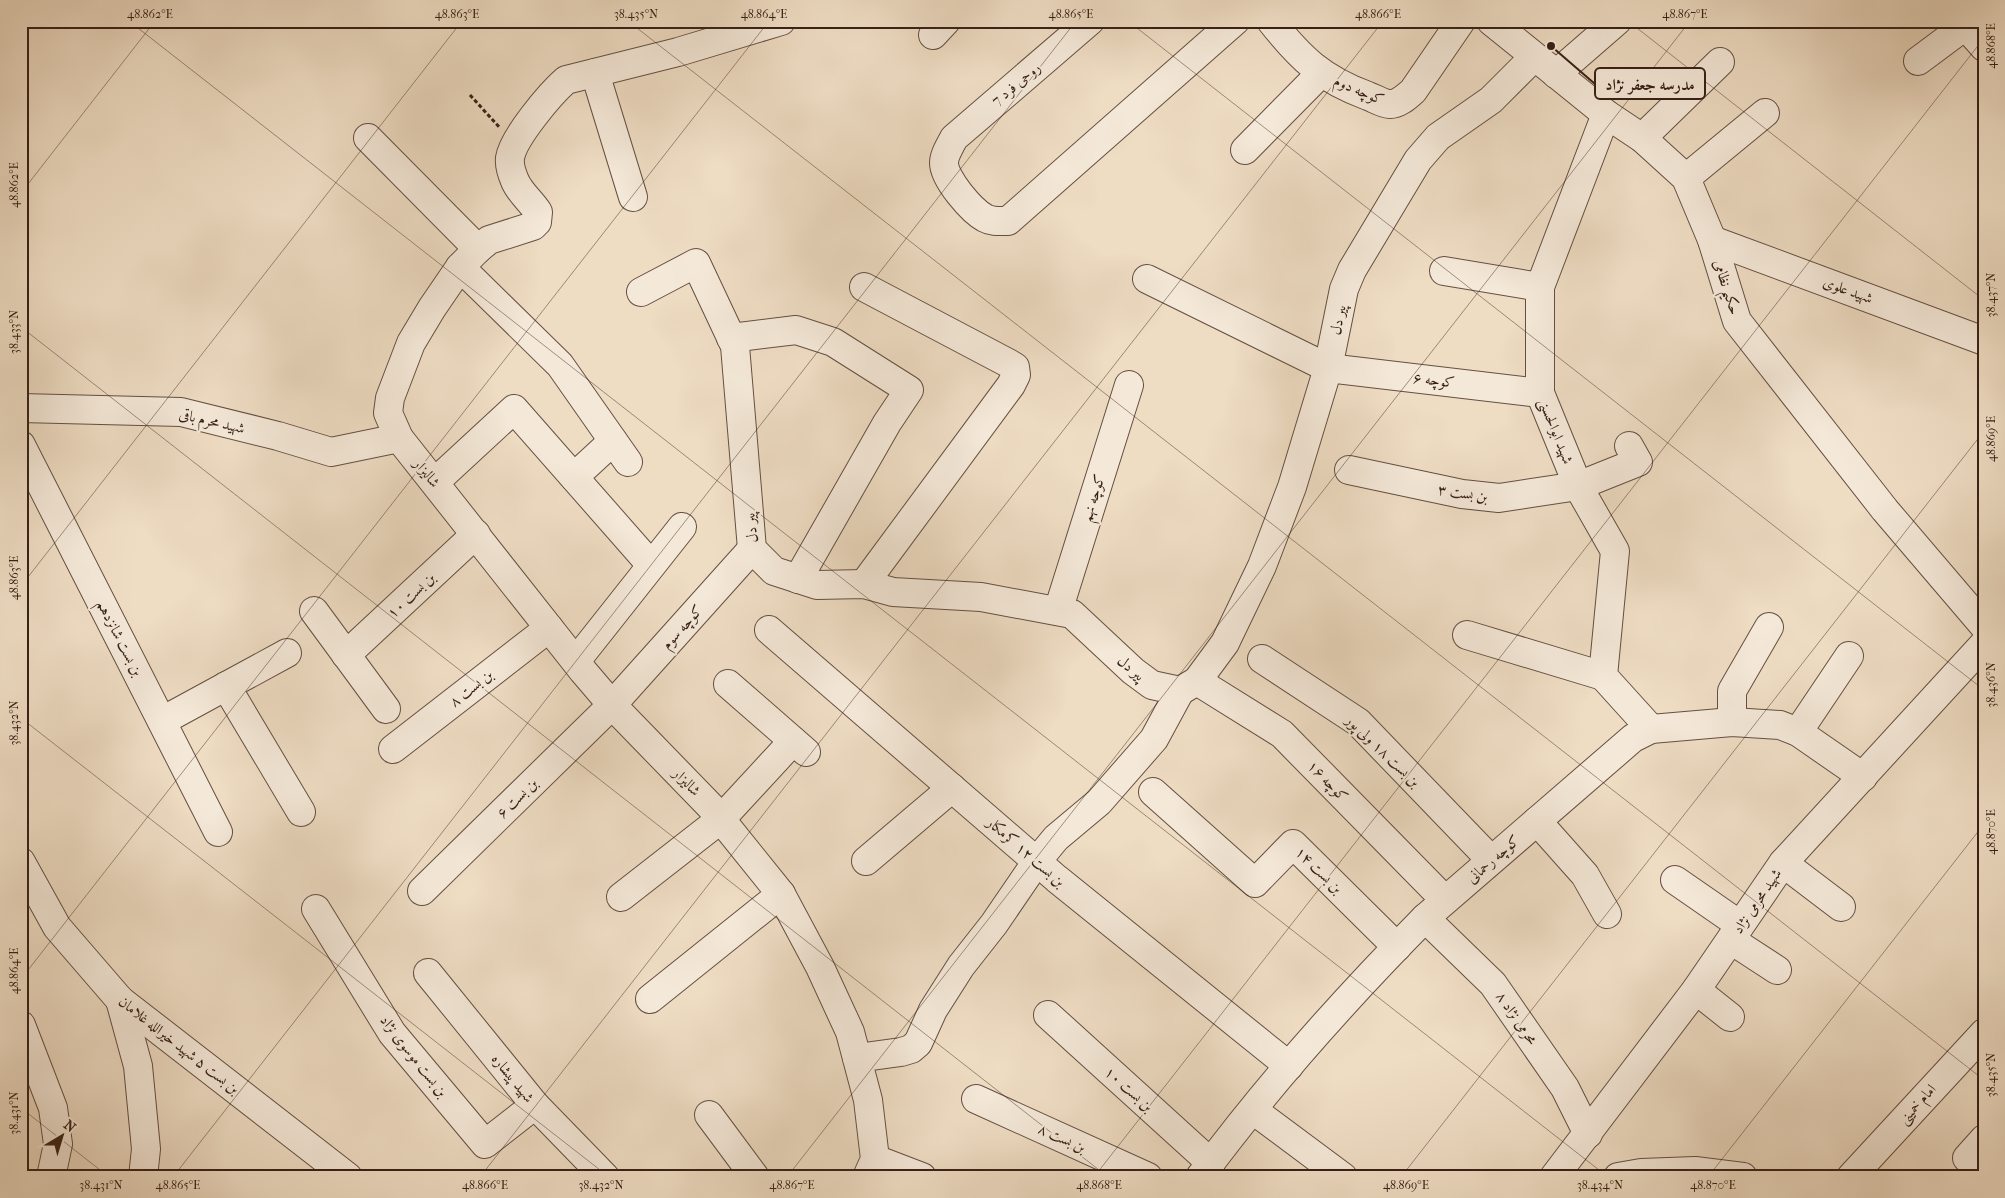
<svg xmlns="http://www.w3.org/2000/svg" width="2005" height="1198" font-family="'IM FELL French Canon',Amiri,serif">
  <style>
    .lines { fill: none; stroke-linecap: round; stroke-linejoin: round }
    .minor-casing { stroke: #654f42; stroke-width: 30 }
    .path { stroke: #372017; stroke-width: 3; stroke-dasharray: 4 2.5; stroke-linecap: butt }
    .minor { stroke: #f4e8d8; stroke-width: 28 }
    .ticks { fill: none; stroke: #372017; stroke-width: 1; stroke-opacity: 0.45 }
    .labels { text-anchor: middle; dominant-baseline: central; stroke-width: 4; stroke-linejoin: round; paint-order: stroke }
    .street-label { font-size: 15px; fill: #372017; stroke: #f4e8d8 }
    .leader { fill: none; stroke: #372017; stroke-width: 2 }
    .callout-dot { fill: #372017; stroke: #f4e8d8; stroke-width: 2 }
    .callout { fill: #f4e8d8; stroke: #372017; stroke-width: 2 }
    .callout-label { font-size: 16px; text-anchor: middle; font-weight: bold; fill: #372017 }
    .neatline { fill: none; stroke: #372017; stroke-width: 2 }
    .ticks-label { font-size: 12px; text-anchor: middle; fill: #372017 }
  </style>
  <rect width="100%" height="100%" fill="#eedcc3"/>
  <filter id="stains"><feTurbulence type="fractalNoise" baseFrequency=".004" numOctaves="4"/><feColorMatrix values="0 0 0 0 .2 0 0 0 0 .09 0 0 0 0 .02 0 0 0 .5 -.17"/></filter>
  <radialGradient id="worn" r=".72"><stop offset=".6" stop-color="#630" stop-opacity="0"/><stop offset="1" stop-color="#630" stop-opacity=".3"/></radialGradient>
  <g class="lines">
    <!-- minor casing -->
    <g class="minor-casing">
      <g id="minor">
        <path d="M781,21L678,52L566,80C550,94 513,138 510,158C509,166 512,174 515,181C520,193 531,201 538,212L537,222L533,226L489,240L478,249L460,267L432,308L411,343L390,398L388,413L399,438L583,671L612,705L711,807L781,894L820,967L850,1032L868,1100L875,1159L867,1177"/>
        <path d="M1090,21L954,138C950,146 944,155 944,163C944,179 972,211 985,218C992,222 1000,221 1008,221L1235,21"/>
        <path d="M1271,21C1301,59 1322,79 1368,96C1374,98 1383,104 1390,104C1399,104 1407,96 1413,91L1461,21"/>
        <path d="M1491,21L1606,114L1642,138L1686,178L1712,240L1737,321L1885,510L1984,626"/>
        <path d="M1961,21L1984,47"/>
        <path d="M933,35L946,21"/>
        <path d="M1918,61L1965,26"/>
        <path d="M595,73L633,197"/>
        <path d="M1556,74L1617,21"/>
        <path d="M1606,114L1540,287V393L1578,486L1615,551L1603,676L1651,729"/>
        <path d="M368,138L478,249"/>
        <path d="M1642,138L1720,62"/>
        <path d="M1245,150L1321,73"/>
        <path d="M1686,178L1765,113"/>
        <path d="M1712,240L1984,341"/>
        <path d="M460,267L560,365L628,462"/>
        <path d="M1444,271L1540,287"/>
        <path d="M1147,279L1328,368L1540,393"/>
        <path d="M641,292L696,263L735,346L752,549L774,571L817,585L864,584L893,592L981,597L1072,614L1133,671L1152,685L1180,691L1197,681L1225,643L1262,566L1292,487L1328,368L1344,289L1352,270L1418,160L1438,137L1491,100L1534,57"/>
        <path d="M731,338L796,330L833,342L909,390L887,423L798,579"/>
        <path d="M21,408L181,412L278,436L331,452L399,438"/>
        <path d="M21,445L218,832"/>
        <path d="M1349,470L1462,494L1499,498L1578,486L1638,462L1629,446"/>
        <path d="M574,477L613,441"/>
        <path d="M435,482L514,409L651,565"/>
        <path d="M864,584L1011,385L1016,375L1015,367L1010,364L864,287"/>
        <path d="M314,611L386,709"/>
        <path d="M1058,611L1129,385"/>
        <path d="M769,630L1057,879L1289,1066"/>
        <path d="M1467,635L1603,676"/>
        <path d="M346,655L476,534"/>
        <path d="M1262,659L1358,722L1491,860"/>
        <path d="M576,661L682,527"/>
        <path d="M1197,681L1282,734L1445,900"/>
        <path d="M728,684L806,752"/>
        <path d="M226,686L301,812"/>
        <path d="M162,721L287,653"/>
        <path d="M1732,722V691L1769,627"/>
        <path d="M1798,732L1849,656"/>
        <path d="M393,749L549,628"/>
        <path d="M1153,792L1255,883L1293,844L1397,947"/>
        <path d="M1537,821L1585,875L1607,914"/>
        <path d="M866,861L952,788"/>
        <path d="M21,862L57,927L120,1000L348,1177"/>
        <path d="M1783,863L1841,907"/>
        <path d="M1675,880L1740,925"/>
        <path d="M422,891L612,705L752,549"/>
        <path d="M621,897L721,819L793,741"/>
        <path d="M316,909L392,1033L485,1144L535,1105"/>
        <path d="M1425,918L1493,984L1565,1088L1588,1134"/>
        <path d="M1731,940L1777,970"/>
        <path d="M428,973L535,1105L605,1177"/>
        <path d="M1696,990L1730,1017"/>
        <path d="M650,999L781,894"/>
        <path d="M120,1000L138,1066L146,1149L143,1177"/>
        <path d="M1048,1015L1211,1163"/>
        <path d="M21,1025L53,1108L58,1144L51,1177"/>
        <path d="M857,1058L901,1052L911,1049L918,1043L933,1010L961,966L994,924L1037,861L1056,838L1099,802L1154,739L1180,691"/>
        <path d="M976,1099L1148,1177"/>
        <path d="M1253,1110L1343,1177"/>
        <path d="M709,1115L755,1177"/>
        <path d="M1984,1139L1967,1158L1984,1172"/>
        <path d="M875,1159L922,1177"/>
        <path d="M1200,1177C1268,1085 1345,999 1425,918L1633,738L1651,729L1732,722L1780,725L1798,732L1863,777"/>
        <path d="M1554,1177L1696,990L1783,863L1984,644"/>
        <path d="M1618,1177L1641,1173L1695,1171L1743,1177"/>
        <path d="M1851,1177L1984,1033"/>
      </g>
    </g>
    <!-- path -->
    <g class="path">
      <path d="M470,95L500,128"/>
      <path d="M1979,126L1984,122"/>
    </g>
    <!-- minor -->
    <use href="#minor" class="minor"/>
  </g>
  <!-- ticks -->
  <path class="ticks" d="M129,21L1608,1177M628,21L1984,1080M1128,21L1984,690M1628,21L1984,300M21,193L155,21M21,327L1108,1177M21,586L462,21M21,718L609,1177M21,979L769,21M21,1108L109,1177M173,1177L1076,21M480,1177L1383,21M787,1177L1690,21M1094,1177L1984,38M1401,1177L1984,431M1708,1177L1984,824"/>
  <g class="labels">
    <!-- street labels -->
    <g class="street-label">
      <text transform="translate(1016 84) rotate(-40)">روحی فرد 7</text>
      <text transform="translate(1359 90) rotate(23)">کوچه دوم</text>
      <text transform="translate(1727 287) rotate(72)">حکیم نظامی</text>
      <text transform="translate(1848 290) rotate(20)">شهید علوی</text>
      <text transform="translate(1338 320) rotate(-79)">پیر دل</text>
      <text transform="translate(1434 380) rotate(7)">کوچه ۶</text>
      <text transform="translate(212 421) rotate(13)">شهید محرم باقی</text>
      <text transform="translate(1556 431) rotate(68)">شهید ابوالحسنی</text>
      <text transform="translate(427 473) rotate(51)">شالیزار</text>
      <text transform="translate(1463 493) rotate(9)">بن بست ۳</text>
      <text transform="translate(1093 498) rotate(-73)">کوچه نهم</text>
      <text transform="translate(751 528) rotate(-97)">پیر دل</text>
      <text transform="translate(411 595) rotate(-43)">بن بست ۱۰</text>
      <text transform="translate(682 627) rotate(-48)">کوچه سوم</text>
      <text transform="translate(120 638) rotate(63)">بن بست شانزدهم</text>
      <text transform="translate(1131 668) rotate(40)">پیر دل</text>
      <text transform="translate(471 688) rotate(-38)">بن بست ۸</text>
      <text transform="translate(1383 751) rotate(44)">بن بست ۱۸ ولی پور</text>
      <text transform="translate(1328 781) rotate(46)">کوچه ۱۶</text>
      <text transform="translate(687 782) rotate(46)">شالیزار</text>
      <text transform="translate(517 798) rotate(-44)">بن بست ۶</text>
      <text transform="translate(1026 852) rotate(41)">بن بست ۱۲ کرمکار</text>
      <text transform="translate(1493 859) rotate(-41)">کوچه رحمانی</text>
      <text transform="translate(1319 870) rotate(45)">بن بست ۱۴</text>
      <text transform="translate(1757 901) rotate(-56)">شهید محرمی نژاد</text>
      <text transform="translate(1517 1018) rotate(55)">محرمی نژاد ۸</text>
      <text transform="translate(179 1045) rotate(38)">بن بست ۵ شهید خیرالله غلامان</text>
      <text transform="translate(414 1056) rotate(52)">بن بست موسوی نژاد</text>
      <text transform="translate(513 1078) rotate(51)">شهید پیشاره</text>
      <text transform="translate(1129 1089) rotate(42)">بن بست ۱۰</text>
      <text transform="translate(1917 1104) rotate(-48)">امام خمینی</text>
      <text transform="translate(1062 1138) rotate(24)">بن بست ۸</text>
    </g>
  </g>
  <!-- callouts -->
  <path class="leader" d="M1551 46L1595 84"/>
  <circle class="callout-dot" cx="1551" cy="46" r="5"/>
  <rect class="callout" x="1595" y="68" width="110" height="31" rx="5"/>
  <g class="callout-label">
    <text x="1650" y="90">مدرسه جعفر نژاد</text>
  </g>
  <!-- margin -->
  <rect width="2005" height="1198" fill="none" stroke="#eedcc3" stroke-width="55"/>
  <!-- north arrow -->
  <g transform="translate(62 1136) rotate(38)" stroke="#f4e8d8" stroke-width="4" paint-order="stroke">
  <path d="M0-4L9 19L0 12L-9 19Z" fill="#372017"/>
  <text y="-8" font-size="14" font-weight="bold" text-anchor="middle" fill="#372017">N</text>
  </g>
  <rect x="28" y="28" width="1950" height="1142" class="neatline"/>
  <g class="ticks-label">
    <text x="150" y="18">48.862°E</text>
    <text x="457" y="18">48.863°E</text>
    <text x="636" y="18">38.435°N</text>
    <text x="764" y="18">48.864°E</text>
    <text x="1071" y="18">48.865°E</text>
    <text x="1378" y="18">48.866°E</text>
    <text x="1685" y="18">48.867°E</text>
    <text transform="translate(1991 46) rotate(-90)" y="4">48.868°E</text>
    <text transform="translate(14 185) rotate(-90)" y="4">48.862°E</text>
    <text transform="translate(1991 295) rotate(-90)" y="4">38.437°N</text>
    <text transform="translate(14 332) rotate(-90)" y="4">38.433°N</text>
    <text transform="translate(1991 439) rotate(-90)" y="4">48.869°E</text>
    <text transform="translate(14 578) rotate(-90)" y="4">48.863°E</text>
    <text transform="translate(1991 685) rotate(-90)" y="4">38.436°N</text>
    <text transform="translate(14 723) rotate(-90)" y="4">38.432°N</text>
    <text transform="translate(1991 832) rotate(-90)" y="4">48.870°E</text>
    <text transform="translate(14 971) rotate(-90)" y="4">48.864°E</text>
    <text transform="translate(1991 1075) rotate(-90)" y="4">38.435°N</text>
    <text transform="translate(14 1113) rotate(-90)" y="4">38.431°N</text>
    <text x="101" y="1189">38.431°N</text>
    <text x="178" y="1189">48.865°E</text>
    <text x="485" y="1189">48.866°E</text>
    <text x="601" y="1189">38.432°N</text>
    <text x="792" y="1189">48.867°E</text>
    <text x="1099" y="1189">48.868°E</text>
    <text x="1406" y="1189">48.869°E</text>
    <text x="1600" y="1189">38.434°N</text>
    <text x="1713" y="1189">48.870°E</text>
  </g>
  <rect width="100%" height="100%" filter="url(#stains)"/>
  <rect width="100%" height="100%" fill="url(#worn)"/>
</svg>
